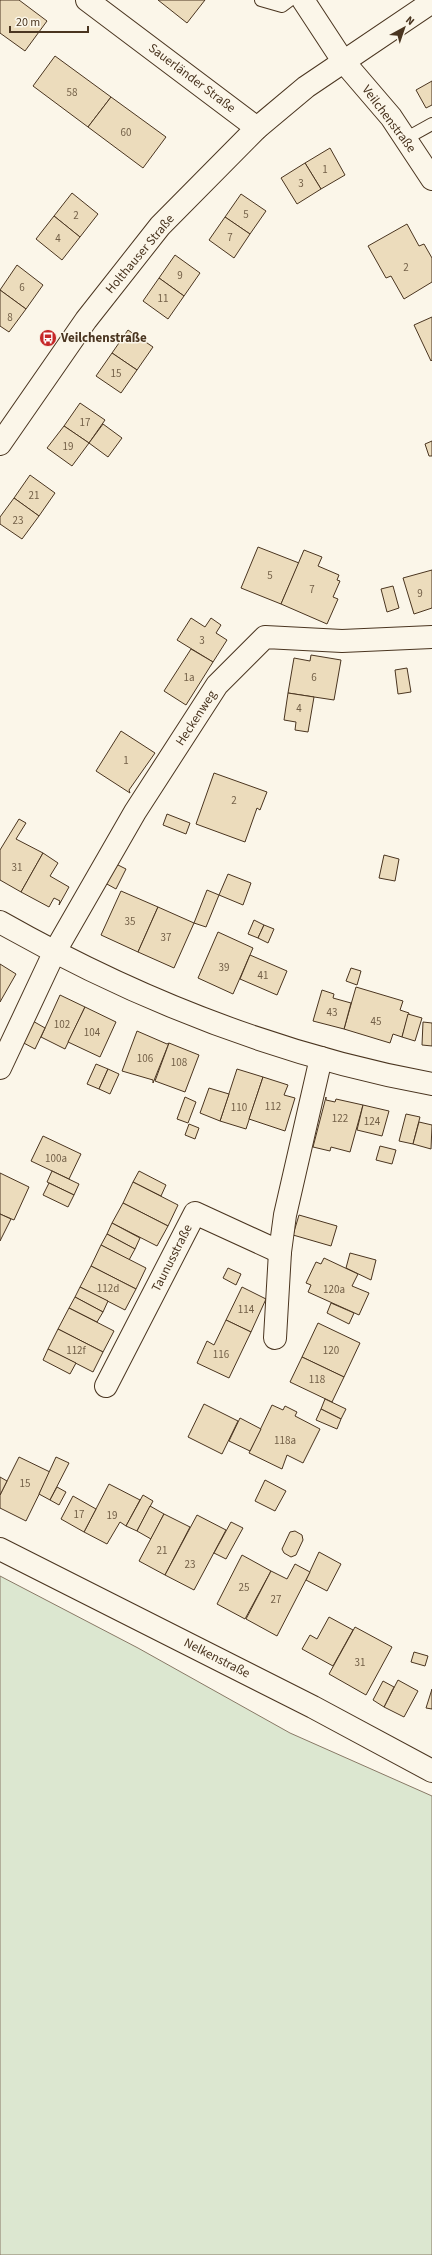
<svg xmlns="http://www.w3.org/2000/svg" width="432" height="2255" font-family="'Source Sans 3',sans-serif">
  <style>
    .green { fill: #dce7d0; stroke: #887966 }
    .building { fill: #ecdcbc; stroke: #4a3520 }
    .lines { fill: none; stroke-linecap: round; stroke-linejoin: round }
    .service-casing { stroke: #4a3520; stroke-width: 14 }
    .minor-casing { stroke: #4a3520; stroke-width: 24 }
    .tertiary-casing { stroke: #4a3520; stroke-width: 24 }
    .service { stroke: #fbf6e9; stroke-width: 12 }
    .minor { stroke: #fbf6e9; stroke-width: 22 }
    .tertiary { stroke: #fbf6e9; stroke-width: 22 }
    .labels { text-anchor: middle; dominant-baseline: central; stroke-width: 3; stroke-linejoin: round; paint-order: stroke }
    .number-label { font-size: 11px; fill: #725f47 }
    .street-label { font-size: 13px; fill: #4a3520; stroke: #fbf6e9 }
    .poi-label { font-size: 13px; font-weight: bold; fill: #4a3520; stroke: #fbf6e9; text-anchor: start }
  </style>
  <rect width="100%" height="100%" fill="#fbf6e9"/>
  <!-- green -->
  <path class="green" d="M0,1576L138,1648L290,1733L432,1796V2255H0Z"/>
  <!-- building -->
  <g class="building">
    <path d="M0,0H19L47,21L25,51L0,33Z"/>
    <path d="M158,0H205L187,23Z"/>
    <path d="M55,56L111,97L88,127L33,86Z"/>
    <path d="M432,81V105L426,108L416,90Z"/>
    <path d="M111,97L166,137L143,168L88,127Z"/>
    <path d="M330,148L345,175L321,189L305,163Z"/>
    <path d="M305,163L321,189L297,204L281,178Z"/>
    <path d="M72,193L98,214L80,237L54,216Z"/>
    <path d="M241,194L266,211L250,234L225,217Z"/>
    <path d="M54,216L80,237L62,260L36,239Z"/>
    <path d="M225,217L250,234L234,258L209,240Z"/>
    <path d="M407,224L419,246L424,244L432,258V282L404,299L391,276L386,278L368,246Z"/>
    <path d="M175,255L200,273L184,296L159,278Z"/>
    <path d="M17,265L43,285L26,309L0,290Z"/>
    <path d="M159,278L184,296L168,319L143,301Z"/>
    <path d="M0,290L26,309L9,332L0,326Z"/>
    <path d="M432,317V360L431,361L414,325Z"/>
    <path d="M128,330L153,347L137,370L112,353Z"/>
    <path d="M112,353L137,370L121,393L96,376Z"/>
    <path d="M80,403L105,420L89,443L64,426Z"/>
    <path d="M103,424L122,438L108,457L89,443Z"/>
    <path d="M64,426L89,443L72,466L47,448Z"/>
    <path d="M432,441V456H429L425,444Z"/>
    <path d="M30,475L55,493L39,516L14,498Z"/>
    <path d="M14,498L39,516L22,539L0,524V517Z"/>
    <path d="M258,547L299,563L281,604L241,588Z"/>
    <path d="M304,550L322,557L318,566L339,575L337,580L340,581L333,597L338,599L327,624L281,604Z"/>
    <path d="M432,570V608L414,614L403,578Z"/>
    <path d="M393,586L399,608L387,612L381,589Z"/>
    <path d="M191,618L205,627L211,618L221,625L216,633L227,640L213,662L177,640Z"/>
    <path d="M191,649L213,662L186,705L164,691Z"/>
    <path d="M311,655L341,660L334,700L288,693L294,658L310,661Z"/>
    <path d="M407,668L411,692L398,694L395,670Z"/>
    <path d="M288,693L314,697L308,732L295,730L296,722L284,720Z"/>
    <path d="M121,731L155,753L129,790L130,793L96,771Z"/>
    <path d="M214,773L267,792L260,810L257,808L245,842L196,824Z"/>
    <path d="M167,814L190,823L186,834L163,825Z"/>
    <path d="M19,819L26,823L16,839L43,853L21,892L0,880V850Z"/>
    <path d="M43,853L58,863L50,876L69,887L59,905L60,901L54,898L49,907L21,892Z"/>
    <path d="M384,855L399,859L395,881L379,878Z"/>
    <path d="M116,864L126,869L116,889L105,883Z"/>
    <path d="M228,874L251,883L243,905L219,895Z"/>
    <path d="M207,890L219,895L206,927L194,923Z"/>
    <path d="M121,891L158,907L138,952L101,935Z"/>
    <path d="M158,907L194,923L174,968L138,952Z"/>
    <path d="M254,920L264,925L258,938L248,934Z"/>
    <path d="M264,925L274,929L268,943L258,938Z"/>
    <path d="M218,932L253,948L233,994L198,978Z"/>
    <path d="M250,955L287,971L277,995L240,979Z"/>
    <path d="M0,964L16,974L0,1002Z"/>
    <path d="M351,968L361,971L357,985L346,981Z"/>
    <path d="M356,987L403,1001L400,1010L409,1013L402,1037L393,1034L390,1043L344,1029Z"/>
    <path d="M322,990L334,994L333,998L351,1003L344,1029L313,1021Z"/>
    <path d="M60,995L85,1007L65,1049L41,1037Z"/>
    <path d="M85,1007L116,1022L100,1057L68,1042Z"/>
    <path d="M408,1014L422,1018L415,1041L402,1037Z"/>
    <path d="M31,1020L45,1028L35,1049L20,1041Z"/>
    <path d="M423,1022L432,1023V1046L422,1045Z"/>
    <path d="M137,1031L167,1044L169,1043L153,1083V1080L122,1071Z"/>
    <path d="M169,1043L199,1055L185,1092L155,1081Z"/>
    <path d="M96,1064L108,1069L99,1089L87,1084Z"/>
    <path d="M108,1069L119,1074L110,1094L99,1089Z"/>
    <path d="M237,1069L263,1077L246,1129L220,1121Z"/>
    <path d="M263,1077L288,1085L284,1095L295,1098L285,1131L249,1119Z"/>
    <path d="M209,1088L229,1094L220,1121L200,1113Z"/>
    <path d="M185,1097L196,1102L188,1123L177,1119Z"/>
    <path d="M326,1097V1100L335,1102L336,1099L363,1105L350,1152L331,1147L330,1151L313,1147Z"/>
    <path d="M363,1105L389,1111L382,1136L357,1130Z"/>
    <path d="M406,1114L420,1117L413,1144L399,1141Z"/>
    <path d="M419,1122L432,1125L431,1149L413,1144Z"/>
    <path d="M189,1124L199,1128L195,1139L185,1135Z"/>
    <path d="M43,1136L81,1154L69,1179L31,1161Z"/>
    <path d="M380,1146L396,1150L392,1164L376,1160Z"/>
    <path d="M52,1171L79,1184L74,1195L47,1182Z"/>
    <path d="M139,1171L166,1185L161,1196L133,1182Z"/>
    <path d="M0,1173L29,1187L14,1220L0,1214Z"/>
    <path d="M133,1182L178,1205L168,1226L123,1203Z"/>
    <path d="M49,1183L74,1195L68,1207L43,1195Z"/>
    <path d="M123,1203L168,1226L157,1246L112,1223Z"/>
    <path d="M0,1214L11,1219L0,1241Z"/>
    <path d="M299,1215L337,1226L331,1246L293,1235Z"/>
    <path d="M112,1223L140,1238L135,1249L107,1234Z"/>
    <path d="M107,1234L135,1249L129,1260L101,1245Z"/>
    <path d="M101,1245L146,1268L136,1289L91,1266Z"/>
    <path d="M350,1253L376,1260L371,1280L346,1268Z"/>
    <path d="M324,1258L358,1274L352,1286L369,1293L359,1315L308,1292L311,1285L306,1283L316,1262L321,1264Z"/>
    <path d="M91,1266L136,1289L125,1310L80,1287Z"/>
    <path d="M228,1268L241,1274L236,1285L223,1278Z"/>
    <path d="M80,1287L108,1301L103,1312L75,1297Z"/>
    <path d="M242,1287L266,1299L251,1332L226,1320Z"/>
    <path d="M75,1297L103,1312L97,1322L69,1308Z"/>
    <path d="M331,1303L354,1313L349,1324L327,1313Z"/>
    <path d="M69,1308L114,1331L103,1352L58,1329Z"/>
    <path d="M226,1320L251,1332L229,1378L197,1363L207,1341L214,1345Z"/>
    <path d="M318,1323L360,1343L344,1377L302,1357Z"/>
    <path d="M58,1329L103,1352L93,1372L48,1349Z"/>
    <path d="M48,1349L76,1363L70,1374L43,1360Z"/>
    <path d="M302,1357L344,1377L332,1402L290,1382Z"/>
    <path d="M325,1399L346,1409L341,1419L321,1409Z"/>
    <path d="M204,1404L238,1421L222,1454L188,1437Z"/>
    <path d="M272,1405L283,1410L285,1406L297,1412L295,1416L320,1429L303,1463L287,1455L282,1469L249,1453Z"/>
    <path d="M321,1409L341,1419L337,1429L316,1420Z"/>
    <path d="M240,1418L261,1429L250,1451L229,1441Z"/>
    <path d="M19,1457L50,1472L26,1521L0,1508V1495Z"/>
    <path d="M56,1457L69,1463L50,1500L39,1494Z"/>
    <path d="M0,1477L7,1481L0,1495Z"/>
    <path d="M265,1480L286,1491L275,1511L255,1501Z"/>
    <path d="M109,1484L140,1500L126,1526L120,1522L107,1544L84,1532Z"/>
    <path d="M57,1487L66,1492L59,1505L50,1500Z"/>
    <path d="M143,1495L153,1501L137,1531L126,1526Z"/>
    <path d="M73,1496L96,1509L84,1532L61,1519Z"/>
    <path d="M150,1506L164,1514L151,1539L137,1531Z"/>
    <path d="M164,1514L190,1527L165,1575L139,1561Z"/>
    <path d="M197,1515L226,1530L194,1590L165,1575Z"/>
    <path d="M231,1522L243,1528L226,1559L214,1553Z"/>
    <path d="M295,1531L302,1535L303,1540L296,1555L291,1557L284,1553L282,1549L290,1532Z"/>
    <path d="M319,1552L341,1564L327,1591L306,1580Z"/>
    <path d="M242,1555L271,1571L245,1619L217,1604Z"/>
    <path d="M295,1564L310,1572L277,1636L246,1619L271,1571L287,1579Z"/>
    <path d="M329,1617L353,1630L333,1666L302,1649L310,1635L317,1639Z"/>
    <path d="M355,1627L392,1647L366,1695L329,1674Z"/>
    <path d="M414,1652L428,1656L425,1666L411,1662Z"/>
    <path d="M398,1680L418,1691L404,1717L384,1707Z"/>
    <path d="M383,1681L394,1687L384,1707L373,1700Z"/>
    <path d="M432,1689V1709L426,1708Z"/>
  </g>
  <g class="lines">
    <!-- service casing -->
    <g class="service-casing">
      <g id="service">
        <path d="M261,0L282,6L290,0"/>
        <path d="M405,139L432,124"/>
      </g>
    </g>
    <!-- minor casing -->
    <g class="minor-casing">
      <g id="minor">
        <path d="M87,0L257,128"/>
        <path d="M303,0L343,61L391,117L432,179"/>
        <path d="M0,922C134,998 280,1056 432,1084"/>
        <path d="M0,1068L54,953L135,812L217,685L265,637L342,641L432,637"/>
        <path d="M275,1338L280,1252L285,1215L321,1058"/>
        <path d="M106,1386L195,1213L280,1252"/>
        <path d="M0,1549L313,1707L432,1771"/>
      </g>
    </g>
    <!-- tertiary casing -->
    <g class="tertiary-casing">
      <path id="tertiary" d="M0,444L86,320L160,226L257,128L306,87L432,2"/>
    </g>
    <!-- service -->
    <use href="#service" class="service"/>
    <!-- minor -->
    <use href="#minor" class="minor"/>
    <!-- tertiary -->
    <use href="#tertiary" class="tertiary"/>
  </g>
  <!-- icons -->
  <defs>
    <g id="bus-disc" transform="scale(0.9)"><circle r="9.5" fill="#c62828" stroke="#fbf6e9"/><path d="M-5-6H5V4H4V6H2V4H-2V6H-4V4H-5ZM-3.5-4V0h7V-4ZM-3.5 1.2v1.5H-2V1.2ZM2 1.2v1.5H3.5V1.2Z" fill="#fff"/></g>
  </defs>
  <g fill-rule="evenodd">
    <use href="#bus-disc" x="48" y="338"/>
  </g>
  <g class="labels">
    <!-- number labels -->
    <g class="number-label">
      <text x="72" y="92">58</text>
      <text x="126" y="132">60</text>
      <text x="325" y="169">1</text>
      <text x="301" y="183">3</text>
      <text x="246" y="214">5</text>
      <text x="76" y="215">2</text>
      <text x="230" y="237">7</text>
      <text x="58" y="238">4</text>
      <text x="406" y="267">2</text>
      <text x="180" y="275">9</text>
      <text x="22" y="287">6</text>
      <text x="163" y="298">11</text>
      <text x="10" y="317">8</text>
      <text x="116" y="373">15</text>
      <text x="85" y="422">17</text>
      <text x="68" y="446">19</text>
      <text x="34" y="495">21</text>
      <text x="18" y="520">23</text>
      <text x="270" y="575">5</text>
      <text x="312" y="589">7</text>
      <text x="420" y="593">9</text>
      <text x="202" y="640">3</text>
      <text x="189" y="677">1a</text>
      <text x="314" y="677">6</text>
      <text x="299" y="708">4</text>
      <text x="126" y="760">1</text>
      <text x="234" y="800">2</text>
      <text x="17" y="867">31</text>
      <text x="130" y="921">35</text>
      <text x="166" y="937">37</text>
      <text x="224" y="967">39</text>
      <text x="263" y="975">41</text>
      <text x="332" y="1012">43</text>
      <text x="376" y="1021">45</text>
      <text x="62" y="1024">102</text>
      <text x="92" y="1032">104</text>
      <text x="145" y="1058">106</text>
      <text x="179" y="1062">108</text>
      <text x="273" y="1106">112</text>
      <text x="239" y="1107">110</text>
      <text x="340" y="1118">122</text>
      <text x="372" y="1121">124</text>
      <text x="56" y="1158">100a</text>
      <text x="108" y="1288">112d</text>
      <text x="334" y="1289">120a</text>
      <text x="246" y="1309">114</text>
      <text x="76" y="1350">112f</text>
      <text x="331" y="1350">120</text>
      <text x="221" y="1354">116</text>
      <text x="317" y="1379">118</text>
      <text x="285" y="1440">118a</text>
      <text x="25" y="1483">15</text>
      <text x="79" y="1514">17</text>
      <text x="112" y="1515">19</text>
      <text x="162" y="1550">21</text>
      <text x="190" y="1564">23</text>
      <text x="244" y="1587">25</text>
      <text x="276" y="1599">27</text>
      <text x="360" y="1662">31</text>
    </g>
    <!-- street labels -->
    <g class="street-label">
      <text transform="translate(192 78) rotate(37)">Sauerländer Straße</text>
      <text transform="translate(389 119) rotate(53)">Veilchenstraße</text>
      <text transform="translate(140 254) rotate(-50)">Holthauser Straße</text>
      <text transform="translate(196 718) rotate(-57)">Heckenweg</text>
      <text transform="translate(172 1258) rotate(-63)">Taunusstraße</text>
      <text transform="translate(217 1658) rotate(27)">Nelkenstraße</text>
    </g>
    <!-- poi labels -->
    <g class="poi-label">
      <text x="61" y="338">Veilchenstraße</text>
    </g>
  </g>
  <!-- north arrow -->
  <g transform="translate(404 28) rotate(40)" stroke="#fbf6e9" stroke-width="3" paint-order="stroke">
  <path d="M0-3L7 15L0 10L-7 15Z" fill="#4a3520"/>
  <text y="-6" font-size="11" font-weight="bold" text-anchor="middle" fill="#4a3520">N</text>
  </g>
  <!-- scale -->
  <path d="M10 26v6h78v-6" fill="none" stroke="#4a3520" stroke-width="2"/>
  <text x="16" y="26" font-size="12" fill="#4a3520" stroke="#fbf6e9" stroke-width="3" paint-order="stroke">20 m</text>
</svg>
